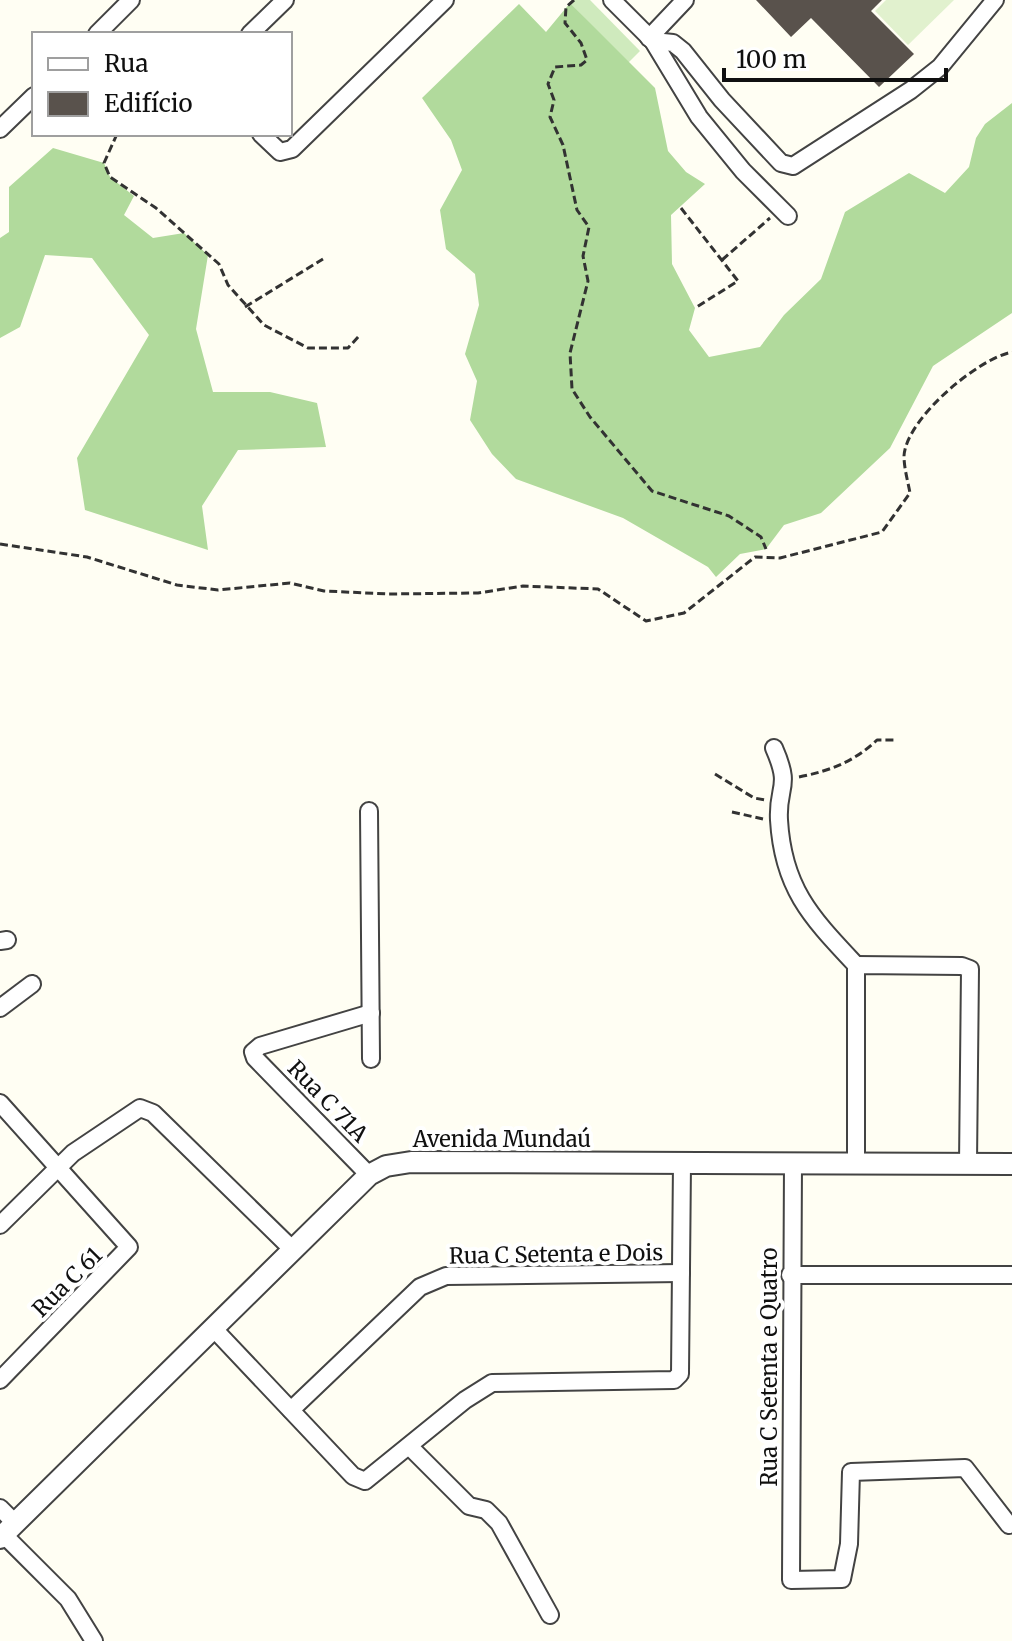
<svg xmlns="http://www.w3.org/2000/svg" width="1012" height="1641" font-family="Merriweather,serif">
  <style>
    .green { fill: #cfeabd }
    .forest { fill: #b1da9c }
    .pitch { fill: #e1f1ce }
    .building { fill: #59524c }
    .lines { fill: none; stroke-linecap: round; stroke-linejoin: round }
    .minor-casing { stroke: #434343; stroke-width: 20 }
    .tertiary-casing { stroke: #434343; stroke-width: 24 }
    .path { stroke: #323232; stroke-width: 3; stroke-dasharray: 8 4; stroke-linecap: butt }
    .minor { stroke: #fff; stroke-width: 16 }
    .tertiary { stroke: #fff; stroke-width: 20 }
    .labels { text-anchor: middle; dominant-baseline: central; stroke-width: 8; stroke-linejoin: round; paint-order: stroke }
    .street-label { font-size: 22px; fill: #101010; stroke: #fff }
  </style>
  <rect width="100%" height="100%" fill="#fffef3"/>
  <!-- green -->
  <path class="green" d="M574,0H590L640,51L628,63L570,3Z"/>
  <!-- forest -->
  <g class="forest">
    <path d="M570,3L655,88L668,151L686,172L705,184L671,215L672,264L695,308L689,330L709,357L760,347L784,315L821,279L845,212L909,173L945,193L969,167L976,138L985,124L1012,103V313L933,366L890,448L821,513L784,525L766,549L740,554L716,577L708,567L623,518L516,479L492,454L470,420L477,381L465,354L479,305L475,274L446,249L440,210L462,170L451,140L422,98L519,4L546,32Z"/>
    <path d="M53,148L104,163L110,177L134,196L124,215L153,238L184,233L208,255L196,329L213,392H270L317,403L326,447L238,450L202,506L208,550L85,510L77,458L149,335L92,258L45,255L20,327L0,338V238L9,232V187Z"/>
  </g>
  <!-- pitch -->
  <path class="pitch" d="M886,0H954L908,45L875,11Z"/>
  <!-- building -->
  <path class="building" d="M756,0H882L871,11L914,54L879,87L811,18L791,37Z"/>
  <g class="lines">
    <!-- minor casing -->
    <g class="minor-casing">
      <g id="minor">
        <path d="M612,0L653,41L673,43L683,51L722,100L781,163L793,166L911,90L940,67L995,0"/>
        <path d="M97,34L131,0"/>
        <path d="M250,34L285,0"/>
        <path d="M649,38L685,0"/>
        <path d="M653,41L699,117L743,171L788,216"/>
        <path d="M0,129L34,96"/>
        <path d="M261,134L280,152L292,149L445,0"/>
        <path d="M774,748C792,789 777,785 779,820C783,889 812,918 856,965"/>
        <path d="M369,811L371,1059"/>
        <path d="M0,941L7,940"/>
        <path d="M0,1008L32,984"/>
        <path d="M0,1103L129,1247L0,1380"/>
        <path d="M793,1163L791,1580L842,1579L849,1544L851,1472L965,1468L1009,1525"/>
        <path d="M856,1163V965L962,966L970,969L968,1164"/>
        <path d="M369,1175L255,1058L253,1052L260,1046L371,1013"/>
        <path d="M0,1225L73,1153L140,1108L153,1113L292,1249"/>
        <path d="M790,1275H1012"/>
        <path d="M215,1330L353,1476L365,1481L465,1400L492,1383L674,1380L680,1374L682,1163"/>
        <path d="M291,1410L420,1287L446,1276L681,1273"/>
        <path d="M409,1446L469,1506L486,1510L499,1523L550,1615"/>
        <path d="M0,1508L15,1523"/>
        <path d="M4,1535L68,1599L94,1641"/>
      </g>
    </g>
    <!-- tertiary casing -->
    <g class="tertiary-casing">
      <path id="tertiary" d="M0,1538L369,1175L386,1166L411,1162L1012,1164"/>
    </g>
    <!-- path -->
    <g class="path">
      <path d="M574,0L566,7L565,23L581,43L587,60L581,65L555,67L548,84L554,100L550,117L563,145L577,210L589,227L583,256L588,281L570,353L572,389L590,417L652,491L729,516L761,537L766,549"/>
      <path d="M117,134L104,163L110,177L156,208L219,264L228,285L264,325L308,348H348L359,336"/>
      <path d="M681,208L738,281L695,308"/>
      <path d="M722,260L770,218"/>
      <path d="M245,307L323,259"/>
      <path d="M0,544L87,557L177,585L218,590L290,583L324,591L388,594L478,593L523,586L598,589L646,621L684,613L755,557L780,558L882,532L910,493C908,482 904,468 904,456C906,419 977,359 1012,352"/>
      <path d="M715,774L754,798L765,800"/>
      <path d="M799,777C830,771 855,761 877,740H897"/>
      <path d="M732,812L763,819"/>
    </g>
    <!-- minor -->
    <use href="#minor" class="minor"/>
    <!-- tertiary -->
    <use href="#tertiary" class="tertiary"/>
  </g>
  <g class="labels">
    <!-- street labels -->
    <g class="street-label">
      <text transform="translate(328 1101) rotate(46)">Rua C 71A</text>
      <text x="502" y="1139">Avenida Mundaú</text>
      <text transform="translate(556 1254) rotate(-1)">Rua C Setenta e Dois</text>
      <text transform="translate(67 1282) rotate(-45)">Rua C 61</text>
      <text transform="translate(769 1367) rotate(-90)">Rua C Setenta e Quatro</text>
    </g>
  </g>
  <!-- legend -->
  <rect x="32" y="32" width="260" height="104" fill="#ffffff" stroke="#9f9f9f" stroke-width="2"/>
  <rect x="48" y="58" width="40" height="12" fill="#ffffff" stroke="#9f9f9f" stroke-width="2"/>
  <text x="104" y="72" font-size="24" fill="#101010">Rua</text>
  <rect x="48" y="92" width="40" height="24" fill="#59524c" stroke="#9f9f9f" stroke-width="2"/>
  <text x="104" y="112" font-size="24" fill="#101010">Edifício</text>
  <!-- scale -->
  <path d="M724 68v12h222v-12" fill="none" stroke="#101010" stroke-width="4"/>
  <text x="736" y="68" font-size="24" fill="#101010" stroke="#ffffff" stroke-width="6" paint-order="stroke">100 m</text>
</svg>
